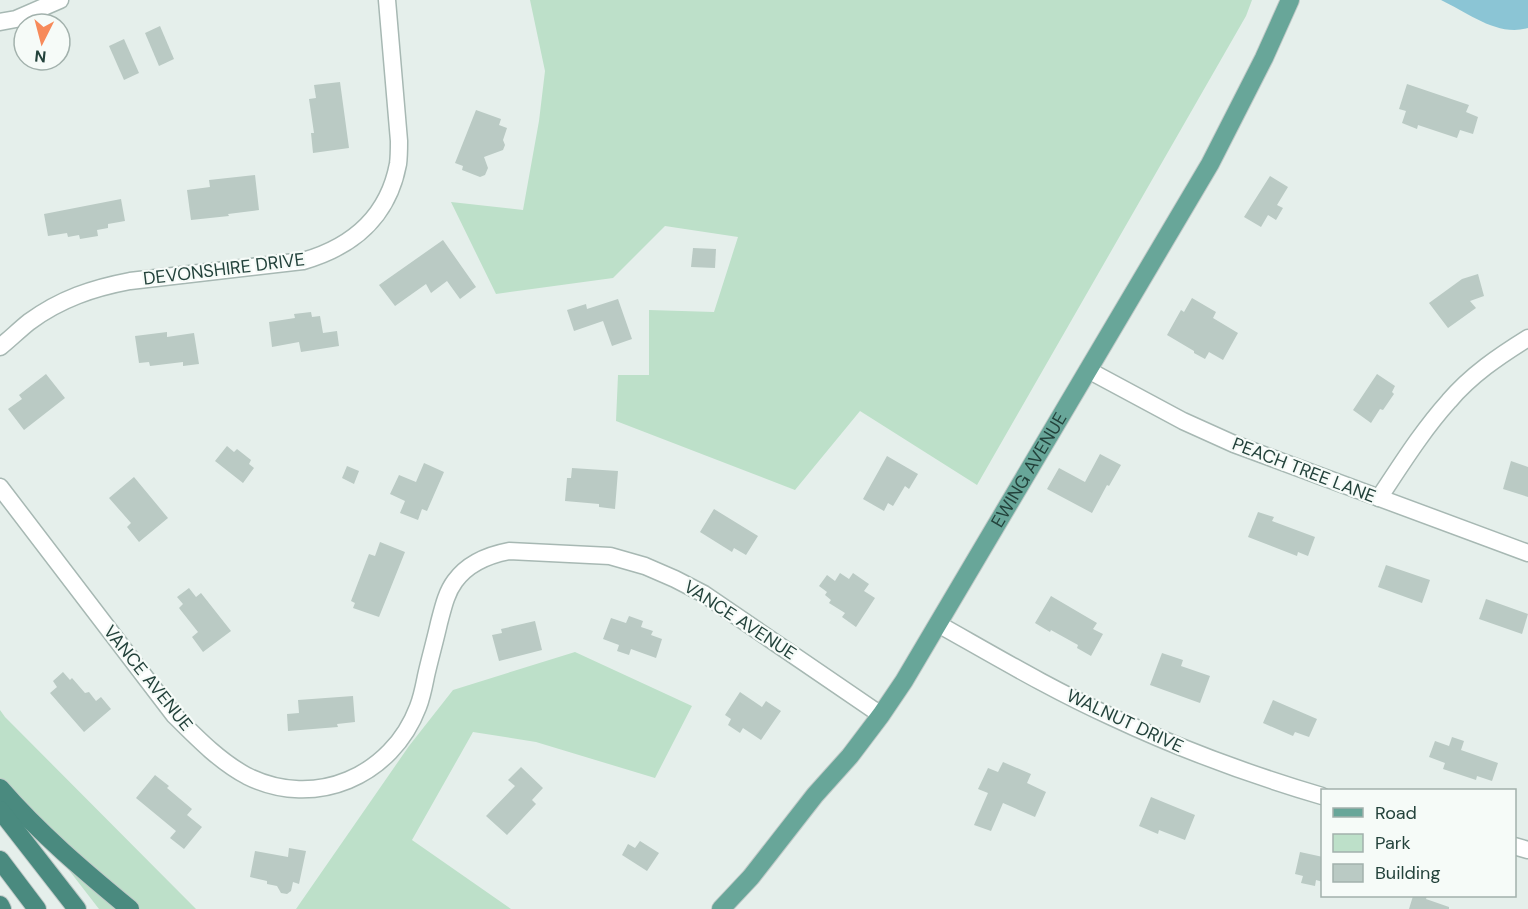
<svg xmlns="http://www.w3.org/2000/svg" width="1528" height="909" font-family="'DM Sans',sans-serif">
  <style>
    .green { fill: #bde0c9 }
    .water { fill: #8bc5d5 }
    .building { fill: #bacac4 }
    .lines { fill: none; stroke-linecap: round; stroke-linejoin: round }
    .minor-casing { stroke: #a7b8b3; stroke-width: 19 }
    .primary-casing { stroke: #c1cac8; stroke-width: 20 }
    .trunk-casing { stroke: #c1cac8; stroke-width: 20 }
    .minor { stroke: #fff; stroke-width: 16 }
    .primary { stroke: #68a699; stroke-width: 18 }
    .trunk { stroke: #4a8a7f; stroke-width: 18 }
    .labels { text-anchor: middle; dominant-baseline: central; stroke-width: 4.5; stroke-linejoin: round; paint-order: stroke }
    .street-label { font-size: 18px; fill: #23423b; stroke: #f6fbf8 }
  </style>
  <rect width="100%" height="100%" fill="#e5efeb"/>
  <!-- green -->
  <g class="green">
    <path d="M530,0H1252L1246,16L977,485L860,411L795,490L616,421L618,375H649V310L714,312L738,237L665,226L613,278L496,294L451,202L523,210L539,121L545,71Z"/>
    <path d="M575,652L692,706L655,778L536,742L473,732L412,840L511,909H296L409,746L453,690Z"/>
    <path d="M0,710L5,717L196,909H99L0,781Z"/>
  </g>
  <!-- water -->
  <path class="water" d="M1441,0H1528V28C1498,37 1468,13 1441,0Z"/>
  <!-- building -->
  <g class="building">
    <path d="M160,26L174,59L159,66L145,33Z"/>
    <path d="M124,39L139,73L124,80L109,46Z"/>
    <path d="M340,82L349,148L313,153L311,133H314L309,99L316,98L314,85Z"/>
    <path d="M1407,84L1469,105L1466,112L1478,117L1473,134L1460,130L1457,138L1418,125L1417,129L1402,123L1406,111L1399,109Z"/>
    <path d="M476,110L501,119L499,125L507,128L503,140L505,145L503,150L484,157L488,168L485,175L480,177L462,170L463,166L455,163Z"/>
    <path d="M255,175L259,210L228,214L229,216L191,220L187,190L210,187L209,180Z"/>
    <path d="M1270,176L1288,187L1277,205L1283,208L1276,220L1268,215L1261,227L1244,217Z"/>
    <path d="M121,199L125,221L108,224V228L97,230L98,236L80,239L79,235L68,237L67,233L48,236L44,214Z"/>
    <path d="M443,240L476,287L460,299L447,281L431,293L426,284L395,306L379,285Z"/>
    <path d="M693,248L716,249L715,268L691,267Z"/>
    <path d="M1478,274L1484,296L1470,301L1476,308L1448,328L1429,303L1462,279Z"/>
    <path d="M1192,298L1216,312L1213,318L1238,333L1223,360L1209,352L1205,359L1194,353V351L1167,335L1181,310L1184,312Z"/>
    <path d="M618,299L632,339L612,346L603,321L574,331L567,310L586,304L587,309Z"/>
    <path d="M311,312L312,317L320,316L323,333L337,331L339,346L301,352L299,342L272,347L269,322L295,318L294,314Z"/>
    <path d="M167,332V337L194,333L199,364L183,366V362L150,366L149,362L139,363L135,336Z"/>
    <path d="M46,374L65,398L24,430L8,409L22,399L19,395Z"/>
    <path d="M1377,374L1395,386L1392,392L1394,394L1383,410L1380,409L1371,423L1353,410Z"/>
    <path d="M227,446L234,452L237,449L251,460L249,464L254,468L243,483L215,461Z"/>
    <path d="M1100,454L1121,465L1109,486L1107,485L1092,513L1047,489L1059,468L1085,482Z"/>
    <path d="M887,456L918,474L909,489L905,486L893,506L888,503L884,511L863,499Z"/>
    <path d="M1511,461L1528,467V497L1503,489Z"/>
    <path d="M424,463L444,472L427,511L422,509L418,520L400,513L405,501L390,494L399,475L416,482Z"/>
    <path d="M347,466L359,471L354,484L342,478Z"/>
    <path d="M572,468L618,471L615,509L599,507V504L565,501L567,478H571Z"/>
    <path d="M134,477L168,518L139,542L127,527L131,523L109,498Z"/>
    <path d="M714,509L758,536L746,555L734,548L732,552L700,532Z"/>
    <path d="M1258,512L1274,517L1272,521L1315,537L1308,556L1298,552L1297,556L1248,537Z"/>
    <path d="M380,542L405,552L379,617L353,608L355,603L351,601L369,554L375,556Z"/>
    <path d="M1386,565L1430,580L1422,603L1378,587Z"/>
    <path d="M840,573L849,579L853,573L869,584L864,591L875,598L856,627L842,617L845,613L829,603L831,600L825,595L827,592L819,586L827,575L835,581Z"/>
    <path d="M189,588L196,597L201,593L231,631L203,652L192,637L198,632L179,608L183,604L177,597Z"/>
    <path d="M1051,596L1097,623L1093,629L1103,634L1091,656L1077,648L1078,645L1051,630L1050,632L1035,623Z"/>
    <path d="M1486,599L1528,614L1522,634L1479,619Z"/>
    <path d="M629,616L643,621L641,627L653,631L651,635L662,639L656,658L631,649L629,655L617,651L619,645L603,639L611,618L626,623Z"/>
    <path d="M535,621L542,650L499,661L492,635L502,633L501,629Z"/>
    <path d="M1162,653L1183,660L1181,666L1210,676L1200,703L1150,685Z"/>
    <path d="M63,672L70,680L72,678L85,693L89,692L96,701L101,697L111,709L84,732L50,693L57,687L53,681Z"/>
    <path d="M740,692L762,707L766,701L781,711L761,740L743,728L740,733L728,725L731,719L725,715Z"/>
    <path d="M353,696L355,722L337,724L338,727L288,731L287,714L299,713L298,700Z"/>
    <path d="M1273,700L1317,719L1309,737L1295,732L1293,736L1263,723Z"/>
    <path d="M1452,737L1464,741L1461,750L1498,763L1492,781L1477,776L1476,780L1443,769L1445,763L1429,757L1435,741L1449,746Z"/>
    <path d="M1003,762L1031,774L1027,783L1046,792L1035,817L1003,803L991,831L974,825L988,793L978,789L988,768L998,772Z"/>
    <path d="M521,767L543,788L532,800L536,804L507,835L486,816L515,786L508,780Z"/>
    <path d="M155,775L169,786L167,788L192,809L187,815L202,827L184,849L170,838L176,831L136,798Z"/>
    <path d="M1151,797L1195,815L1185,840L1159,830L1158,834L1139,826Z"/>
    <path d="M640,841L659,853L647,871L622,855L628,844L635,848Z"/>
    <path d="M289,848L306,851L299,884L293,882L291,891L287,894L281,893L277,886L267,884V881L250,877L255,851L288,857Z"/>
    <path d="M1300,852L1323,857V882L1316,880L1315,886L1301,883L1303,876L1295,874Z"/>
    <path d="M1413,896H1427L1426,899L1449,907V909H1409Z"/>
  </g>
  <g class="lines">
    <!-- minor casing -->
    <g class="minor-casing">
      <g id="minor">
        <path d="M0,22L16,19L60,0"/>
        <path d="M0,347C10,339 19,330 29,322C60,299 93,288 130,281L303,261C352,247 388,217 398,164C399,157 399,149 399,141L387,0"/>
        <path d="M1088,370L1183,421L1234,444L1528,553"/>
        <path d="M0,487L174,715C196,737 219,761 247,776C315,810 392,776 418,707C422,697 424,686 426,676C430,658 435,641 439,623C443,608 446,593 455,581C468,563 488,555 509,551L610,556L645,566L675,579L704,594L881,715"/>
        <path d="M1379,498C1401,465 1422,431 1449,401C1471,375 1499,356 1528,338"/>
        <path d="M938,624C995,656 1052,690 1112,717C1180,749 1251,775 1322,796"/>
        <path d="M1514,846L1528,850"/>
      </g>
    </g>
    <!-- primary casing -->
    <g class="primary-casing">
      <g id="primary">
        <path id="s1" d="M721,909L751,877L815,795L850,756L881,715L904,681L1210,164L1264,58L1290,0"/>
      </g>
    </g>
    <!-- trunk casing -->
    <g class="trunk-casing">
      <g id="trunk">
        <path d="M0,788C39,833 84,871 130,909"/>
        <path d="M0,810L77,909"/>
        <path d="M0,860L37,909"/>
        <path d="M0,905L2,909"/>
      </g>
    </g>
    <!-- minor -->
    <use href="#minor" class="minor"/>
    <!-- primary -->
    <use href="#primary" class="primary"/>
    <!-- trunk -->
    <use href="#trunk" class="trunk"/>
  </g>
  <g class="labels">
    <!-- street labels -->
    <g class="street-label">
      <text transform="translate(224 269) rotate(-7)">DEVONSHIRE DRIVE</text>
      <text stroke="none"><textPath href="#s1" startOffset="538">EWING AVENUE</textPath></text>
      <text transform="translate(1304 470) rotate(21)">PEACH TREE LANE</text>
      <text transform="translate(740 620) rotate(33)">VANCE AVENUE</text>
      <text transform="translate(148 678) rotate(51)">VANCE AVENUE</text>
      <text transform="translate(1125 721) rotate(25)">WALNUT DRIVE</text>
    </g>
  </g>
  <!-- legend -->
  <rect x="1321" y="789" width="195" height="108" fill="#f6fbf8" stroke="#a2b1ac" stroke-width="1.5"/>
  <rect x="1333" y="808" width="30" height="9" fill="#68a699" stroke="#a2b1ac" stroke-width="1.5"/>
  <text x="1375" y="819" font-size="18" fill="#23423b">Road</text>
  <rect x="1333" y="834" width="30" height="18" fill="#bde0c9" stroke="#a2b1ac" stroke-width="1.5"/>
  <text x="1375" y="849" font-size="18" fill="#23423b">Park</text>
  <rect x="1333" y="864" width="30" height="18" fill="#bacac4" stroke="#a2b1ac" stroke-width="1.5"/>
  <text x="1375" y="879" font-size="18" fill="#23423b">Building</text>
  <!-- north arrow -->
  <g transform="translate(42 42) rotate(186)"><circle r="28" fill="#f6fbf8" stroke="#a2b1ac" stroke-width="1.5"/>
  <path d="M0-4.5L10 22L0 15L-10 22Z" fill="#f78a5a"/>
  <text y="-9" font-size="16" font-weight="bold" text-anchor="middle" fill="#23423b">N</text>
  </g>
</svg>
